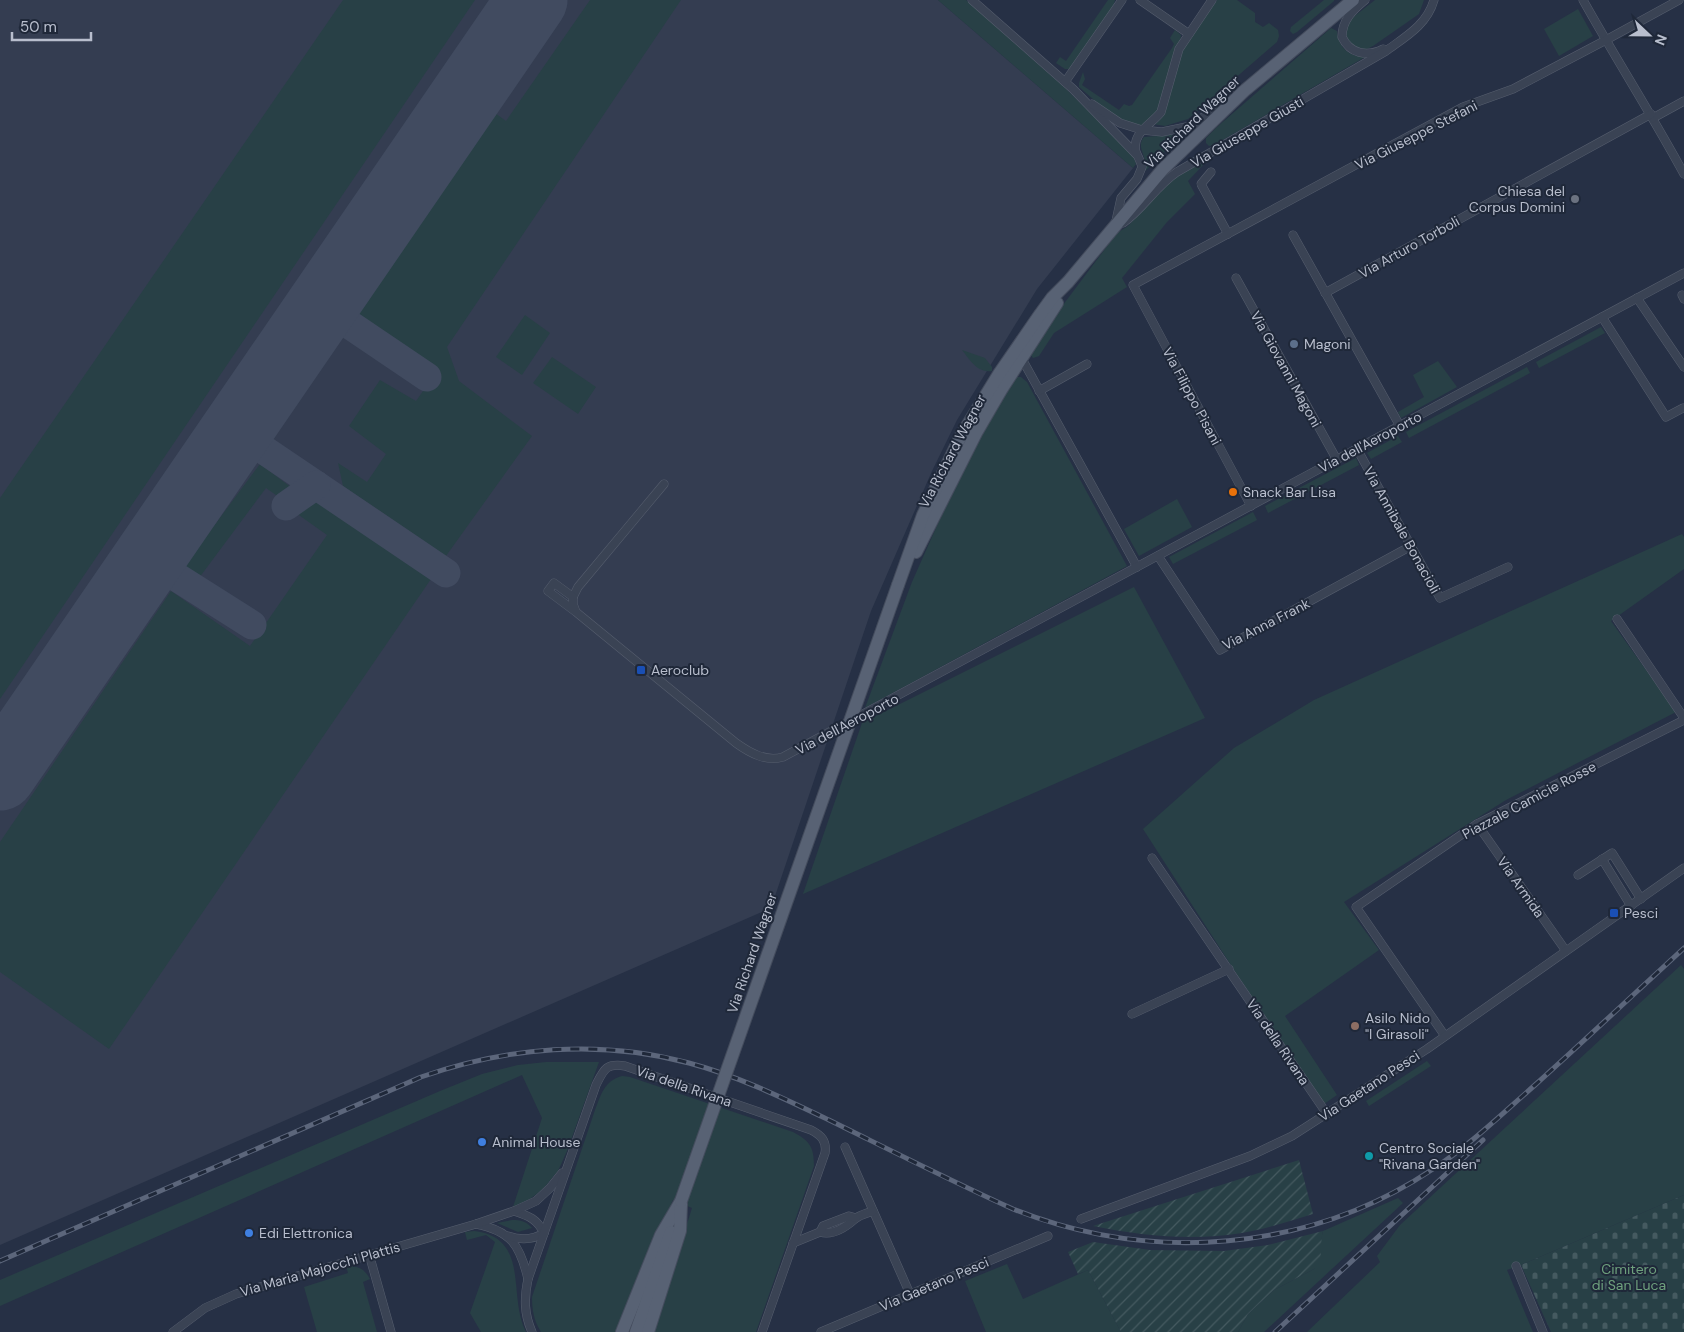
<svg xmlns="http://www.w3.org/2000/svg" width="1684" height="1332" font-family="'DM Sans',sans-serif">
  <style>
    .airport { fill: #343d51 }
    .green { fill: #284046 }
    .cemetery { fill: url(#cemetery-stones) }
    .garden { fill: url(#garden-furrows) }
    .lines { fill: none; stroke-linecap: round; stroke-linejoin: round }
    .taxiway { stroke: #414b60; stroke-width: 29 }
    .runway { stroke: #414b60; stroke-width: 71 }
    .minor-casing { stroke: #565e6e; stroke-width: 9 }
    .primary-casing { stroke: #444c5d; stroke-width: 14 }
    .minor { stroke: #3a4354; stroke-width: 8 }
    .primary { stroke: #586274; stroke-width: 12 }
    .rail-casing { stroke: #5c667b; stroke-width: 5 }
    .rail { stroke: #1f2839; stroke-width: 3; stroke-dasharray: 9; stroke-linecap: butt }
    .primary-bridge-casing { stroke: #444c5d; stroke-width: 14; stroke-linecap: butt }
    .primary-bridge { stroke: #586274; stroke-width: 12 }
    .worship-dot { fill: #6b7280; stroke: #1f2839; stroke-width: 2 }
    .service-dot { fill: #5c6f8a; stroke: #1f2839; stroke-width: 2 }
    .food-dot { fill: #e8710a; stroke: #1f2839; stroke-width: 2 }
    .transit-dot { fill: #1a4fb4; stroke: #1f2839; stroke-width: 2 }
    .education-dot { fill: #8d6e63; stroke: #1f2839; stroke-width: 2 }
    .shop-dot { fill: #3f7fe0; stroke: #1f2839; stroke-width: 2 }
    .culture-dot { fill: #0f9aa8; stroke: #1f2839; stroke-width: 2 }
    .labels { text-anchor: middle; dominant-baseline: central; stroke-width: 4; stroke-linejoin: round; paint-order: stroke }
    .street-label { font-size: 14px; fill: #b8becd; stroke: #1f2839 }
    .poi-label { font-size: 14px; fill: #b8becd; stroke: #1f2839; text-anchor: start }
    .park-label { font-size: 14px; fill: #6ea07d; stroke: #1f2839 }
  </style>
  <defs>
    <pattern id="cemetery-stones" width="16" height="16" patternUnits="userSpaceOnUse" patternTransform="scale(1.25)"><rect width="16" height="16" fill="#284046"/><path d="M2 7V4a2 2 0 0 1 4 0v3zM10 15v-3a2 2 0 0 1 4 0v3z" fill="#455a60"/></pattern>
    <pattern id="garden-furrows" width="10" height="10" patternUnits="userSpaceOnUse" patternTransform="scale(1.25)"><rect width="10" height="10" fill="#284046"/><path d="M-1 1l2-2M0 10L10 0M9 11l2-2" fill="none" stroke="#455a60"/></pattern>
  </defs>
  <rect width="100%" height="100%" fill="#263045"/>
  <!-- airport -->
  <path class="airport" d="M0,0H938L1133,168L1037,289L957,420L932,471L871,611L771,908L0,1245Z"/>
  <!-- green -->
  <g class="green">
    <path d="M343,0H475L0,699V498Z"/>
    <path d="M590,0H681L447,347L459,381L532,436L446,556L343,486L338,463L367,482L386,454L349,426L380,380L416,401L437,371L355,315L495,113L506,121Z"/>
    <path d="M938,0H966L1064,87L1128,150L1134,158L1136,164L1133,168Z"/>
    <path d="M1108,0H1115L1113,7L1070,69H1065L1056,63L1060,57L1066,61Z"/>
    <path d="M1217,0H1237L1255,13V22L1263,27L1269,23L1278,30L1279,36L1277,42L1188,119L1165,126L1153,124L1180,54L1186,42Z"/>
    <path d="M1324,0H1334V1L1297,32L1293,34L1290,31L1291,27Z"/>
    <path d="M1375,0H1424L1419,14L1373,46C1370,47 1368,49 1365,49C1354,51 1341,35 1347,24C1351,18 1369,5 1375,0Z"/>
    <path d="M1578,9L1593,36L1559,56L1544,29Z"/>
    <path d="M1331,28L1337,31C1339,48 1348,56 1365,57L1214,145L1209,146L1206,143V138L1217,127Z"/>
    <path d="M1175,30L1181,35L1180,41L1172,59L1159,108C1156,114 1150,123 1143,125C1126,130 1092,98 1079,87V83L1083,72L1085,79L1082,85L1119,110L1124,104L1129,106L1132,105L1172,48L1174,44L1170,38Z"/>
    <path d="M1183,134L1145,171C1145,168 1146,165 1145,162C1144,152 1137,146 1144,137Z"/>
    <path d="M1204,159L1205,163L1188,181L1195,194L1167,222L1122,278L1127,287L1054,333L1039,356L1033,358L1030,354L1033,345L1117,233L1128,226L1175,177Z"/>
    <path d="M525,315L550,333L522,375L496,357Z"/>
    <path d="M1601,327L1605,333L1539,368L1536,362Z"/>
    <path d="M962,350L985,358L992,367V371C977,373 970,360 962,350Z"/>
    <path d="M552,357L596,387L578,414L533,383Z"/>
    <path d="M1438,361L1457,387L1401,418L1398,412L1424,397L1413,375Z"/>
    <path d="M1527,367L1530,373L1409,438L1406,432Z"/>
    <path d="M1015,377H1021L1027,382L1127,566L865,708L912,582L963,467Z"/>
    <path d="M1398,436L1402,442L1371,459L1367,453Z"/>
    <path d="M1356,458L1359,465L1268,513L1265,506Z"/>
    <path d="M260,464L292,488L283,500L266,488L199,578L184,566Z"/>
    <path d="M318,499L431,579L109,1049L0,972V842L171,591L250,646L327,535L296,513Z"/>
    <path d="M1177,499L1192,527L1139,556L1124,529Z"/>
    <path d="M1253,512L1257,520L1173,564L1169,557Z"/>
    <path d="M1682,534L1684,537V569L1611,621L1676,712L1506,800L1344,902L1379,950L1285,1016L1337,1095L1324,1104L1238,976L1143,829L1234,748L1314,700Z"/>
    <path d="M1134,587L1205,718L803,894L862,723Z"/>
    <path d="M1681,965L1684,969V1195L1521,1265L1507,1270L1533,1332H1307L1380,1262L1377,1256L1400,1225Z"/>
    <path d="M1427,1061L1431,1066L1369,1106L1366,1101Z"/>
    <path d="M546,1062H599L567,1151L558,1171L543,1189L530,1199L513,1207L542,1118L522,1075L0,1306V1280L440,1091L482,1074L518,1065Z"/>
    <path d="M622,1076L630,1077L793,1132C810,1141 814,1147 814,1166L756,1332H653L692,1208L673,1200L646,1258L618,1332H541C534,1321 532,1310 532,1297L595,1110C601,1095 604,1081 622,1076Z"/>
    <path d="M1398,1198L1403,1203L1264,1332H1238L1248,1314L1274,1290L1314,1269L1323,1231Z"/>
    <path d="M512,1220C521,1220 526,1221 532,1228L518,1232L497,1223Z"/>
    <path d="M474,1231C531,1238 507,1295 526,1332H481L470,1313L495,1242L486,1235L467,1240L465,1232Z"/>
    <path d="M1007,1264L1023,1299L1088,1270L1121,1332H986L965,1281Z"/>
    <path d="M346,1266C358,1266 364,1268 370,1279L363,1282L377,1332H317L304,1287L348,1273Z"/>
  </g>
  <!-- cemetery -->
  <path class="cemetery" d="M1684,1195V1332H1551L1521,1265Z"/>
  <!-- garden -->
  <g class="garden">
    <path d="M1299,1160L1313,1214C1290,1221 1266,1229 1242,1233C1194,1241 1141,1236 1093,1226Z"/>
    <path d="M1323,1231C1319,1245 1325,1258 1314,1269L1274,1290L1248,1314L1238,1332H1121L1088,1270L1078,1274L1068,1252L1093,1242L1150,1250L1224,1251L1268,1245Z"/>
  </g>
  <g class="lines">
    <!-- taxiway -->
    <g class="taxiway">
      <path d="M322,306L427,377"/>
      <path d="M236,431L446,573"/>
      <path d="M286,506L316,485"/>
      <path d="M148,559L252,625"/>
    </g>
    <!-- runway -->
    <path class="runway" d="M0,775L532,0"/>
    <!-- minor casing -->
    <g class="minor-casing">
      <g id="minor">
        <path d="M972,0L1073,89L1136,154"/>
        <path d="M1140,0L1189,34"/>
        <path d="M1365,0C1353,10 1342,20 1342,37C1350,54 1367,57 1383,49"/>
        <path d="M1583,0C1616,59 1652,115 1684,174"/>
        <path d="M1065,82L1122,0"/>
        <path d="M1092,104L1120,123L1142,130L1162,132L1191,126L1213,110L1225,106"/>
        <path d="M1653,118L1684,101"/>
        <path d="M1211,172L1201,184L1228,234"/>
        <path d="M1116,221L1121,198L1137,179L1142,167C1141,162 1138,157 1136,152C1131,133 1152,124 1161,112L1179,49L1212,0"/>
        <path d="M1123,223C1143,209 1156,186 1177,172L1386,51C1405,37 1427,25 1434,0"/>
        <path d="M1293,235L1400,426"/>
        <path d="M1236,278L1337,460"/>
        <path d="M1325,293L1651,114"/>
        <path d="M1682,295L1684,299"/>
        <path d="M1637,298L1684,367"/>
        <path d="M1602,317L1666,417L1683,408"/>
        <path d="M1022,359L1137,567"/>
        <path d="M1039,391L1087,364"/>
        <path d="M1357,449L1440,598L1508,567"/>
        <path d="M1251,506L1133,285L1463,107L1513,89L1606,40L1679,0"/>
        <path d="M1158,556L1220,650L1411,546"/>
        <path d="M573,597L578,587L664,484"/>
        <path d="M576,612L548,591L554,583L573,597V604L576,612L736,743C750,753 766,762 783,757L1684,273"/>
        <path d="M1617,619L1684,718"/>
        <path d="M1477,824L1566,951"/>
        <path d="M1152,858L1327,1114"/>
        <path d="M1602,859L1631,906"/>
        <path d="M1578,875L1612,853L1641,899"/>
        <path d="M1132,1014L1229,969"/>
        <path d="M1445,1036L1356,907L1477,824L1684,720"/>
        <path d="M845,1147L910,1294"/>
        <path d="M514,1211C529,1216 537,1219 544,1233"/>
        <path d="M1081,1219L1250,1156L1292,1136L1427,1049L1684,868"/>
        <path d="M476,1224C511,1231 520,1245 528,1279"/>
        <path d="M820,1232C832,1236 846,1227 855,1219C859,1215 868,1213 873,1211"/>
        <path d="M508,1236C520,1240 533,1240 544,1233"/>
        <path d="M793,1243L820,1232L823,1226L849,1216L856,1218"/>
        <path d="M369,1254L391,1332"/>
        <path d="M1516,1266L1543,1332"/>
        <path d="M173,1332L205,1308L236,1294L476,1224L514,1211L536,1201L550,1188L562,1173"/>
        <path d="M532,1332C524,1314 524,1298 528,1279L596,1085C604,1069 606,1063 625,1066L811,1130C821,1135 827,1141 825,1153L762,1332"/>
        <path d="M821,1332L1048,1236"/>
      </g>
    </g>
    <!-- primary casing -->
    <g class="primary-casing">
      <g id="primary">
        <path d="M916,552L976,433L1001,390L1057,303"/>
        <path d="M898,585L923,515L961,436L999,374L1039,316L1052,298L1068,282L1163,169L1244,91L1353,0"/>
        <path d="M622,1332L661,1235L681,1201"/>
        <path d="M636,1332L671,1232"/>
        <path d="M648,1332L680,1231L681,1204"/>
      </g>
    </g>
    <!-- minor -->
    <use href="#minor" class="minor"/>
    <!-- primary -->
    <use href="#primary" class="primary"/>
    <!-- rail casing -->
    <g class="rail-casing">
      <g id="rail">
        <path d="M0,1261L421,1077C507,1047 600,1039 689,1063C738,1076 783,1098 829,1120C890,1150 951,1181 1013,1209C1151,1264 1309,1252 1433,1169C1470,1145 1502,1114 1535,1085C1585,1040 1634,994 1684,948"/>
        <path d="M1275,1332L1483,1140"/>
      </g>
    </g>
    <!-- rail -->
    <use href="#rail" class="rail"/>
    <!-- primary-bridge casing -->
    <g class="primary-bridge-casing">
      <path id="primary-bridge" d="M681,1201L898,585"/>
    </g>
    <!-- primary-bridge -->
    <use href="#primary-bridge" class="primary-bridge"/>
  </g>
  <!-- markers -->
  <circle class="worship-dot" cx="1575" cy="199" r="5"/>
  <circle class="service-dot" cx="1294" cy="344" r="5"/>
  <circle class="food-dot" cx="1233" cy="492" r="5"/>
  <g class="transit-dot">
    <rect x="636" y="665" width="10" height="10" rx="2.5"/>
    <rect x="1609" y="908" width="10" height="10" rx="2.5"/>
  </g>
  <circle class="education-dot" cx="1355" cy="1026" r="5"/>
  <g class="shop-dot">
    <circle cx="482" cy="1142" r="5"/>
    <circle cx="249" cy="1233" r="5"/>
  </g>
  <circle class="culture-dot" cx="1369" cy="1156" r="5"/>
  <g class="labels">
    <!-- street labels -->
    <g class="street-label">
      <text transform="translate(1192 122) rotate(-44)">Via Richard Wagner</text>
      <text transform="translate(1247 132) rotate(-30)">Via Giuseppe Giusti</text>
      <text transform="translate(1416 135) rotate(-27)">Via Giuseppe Stefani</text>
      <text transform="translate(1409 247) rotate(-29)">Via Arturo Torboli</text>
      <text transform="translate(1286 369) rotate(61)">Via Giovanni Magoni</text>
      <text transform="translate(1192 396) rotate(62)">Via Filippo Pisani</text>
      <text transform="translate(1370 442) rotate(-28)">Via dell'Aeroporto</text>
      <text transform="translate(952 451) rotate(-62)">Via Richard Wagner</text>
      <text transform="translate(1402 530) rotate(61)">Via Annibale Bonacioli</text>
      <text transform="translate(1266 624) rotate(-27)">Via Anna Frank</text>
      <text transform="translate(847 724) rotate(-28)">Via dell'Aeroporto</text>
      <text transform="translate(1529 800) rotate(-28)">Piazzale Camicie Rosse</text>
      <text transform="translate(1521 887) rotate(55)">Via Armida</text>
      <text transform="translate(752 953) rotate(-71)">Via Richard Wagner</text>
      <text transform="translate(1278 1042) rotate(56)">Via della Rivana</text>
      <text transform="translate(684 1086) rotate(19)">Via della Rivana</text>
      <text transform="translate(1369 1086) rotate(-33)">Via Gaetano Pesci</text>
      <text transform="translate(320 1269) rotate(-16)">Via Maria Majocchi Plattis</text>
      <text transform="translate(934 1284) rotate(-23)">Via Gaetano Pesci</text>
    </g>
    <!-- poi labels -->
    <g class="poi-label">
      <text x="1565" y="191" text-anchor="end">Chiesa del<tspan x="1565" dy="16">Corpus Domini</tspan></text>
      <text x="1304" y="344">Magoni</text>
      <text x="1243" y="492">Snack Bar Lisa</text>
      <text x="651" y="670">Aeroclub</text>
      <text x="1624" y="913">Pesci</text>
      <text x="1365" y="1018">Asilo Nido<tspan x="1365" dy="16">"I Girasoli"</tspan></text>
      <text x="492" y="1142">Animal House</text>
      <text x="1379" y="1148">Centro Sociale<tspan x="1379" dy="16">"Rivana Garden"</tspan></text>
      <text x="259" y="1233">Edi Elettronica</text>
    </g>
    <!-- park labels -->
    <g class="park-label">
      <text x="1629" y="1269">Cimitero<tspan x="1629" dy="16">di San Luca</tspan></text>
    </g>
  </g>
  <!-- north arrow -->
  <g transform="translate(1649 35) rotate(112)" stroke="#1f2839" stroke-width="4" paint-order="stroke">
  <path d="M0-4L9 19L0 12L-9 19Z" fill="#b8becd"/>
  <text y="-8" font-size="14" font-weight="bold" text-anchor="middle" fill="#b8becd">N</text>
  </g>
  <!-- scale -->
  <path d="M12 32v8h79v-8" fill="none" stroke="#b8becd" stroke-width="2.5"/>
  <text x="20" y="32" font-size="15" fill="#b8becd" stroke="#1f2839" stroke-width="4" paint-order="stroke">50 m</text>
</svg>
